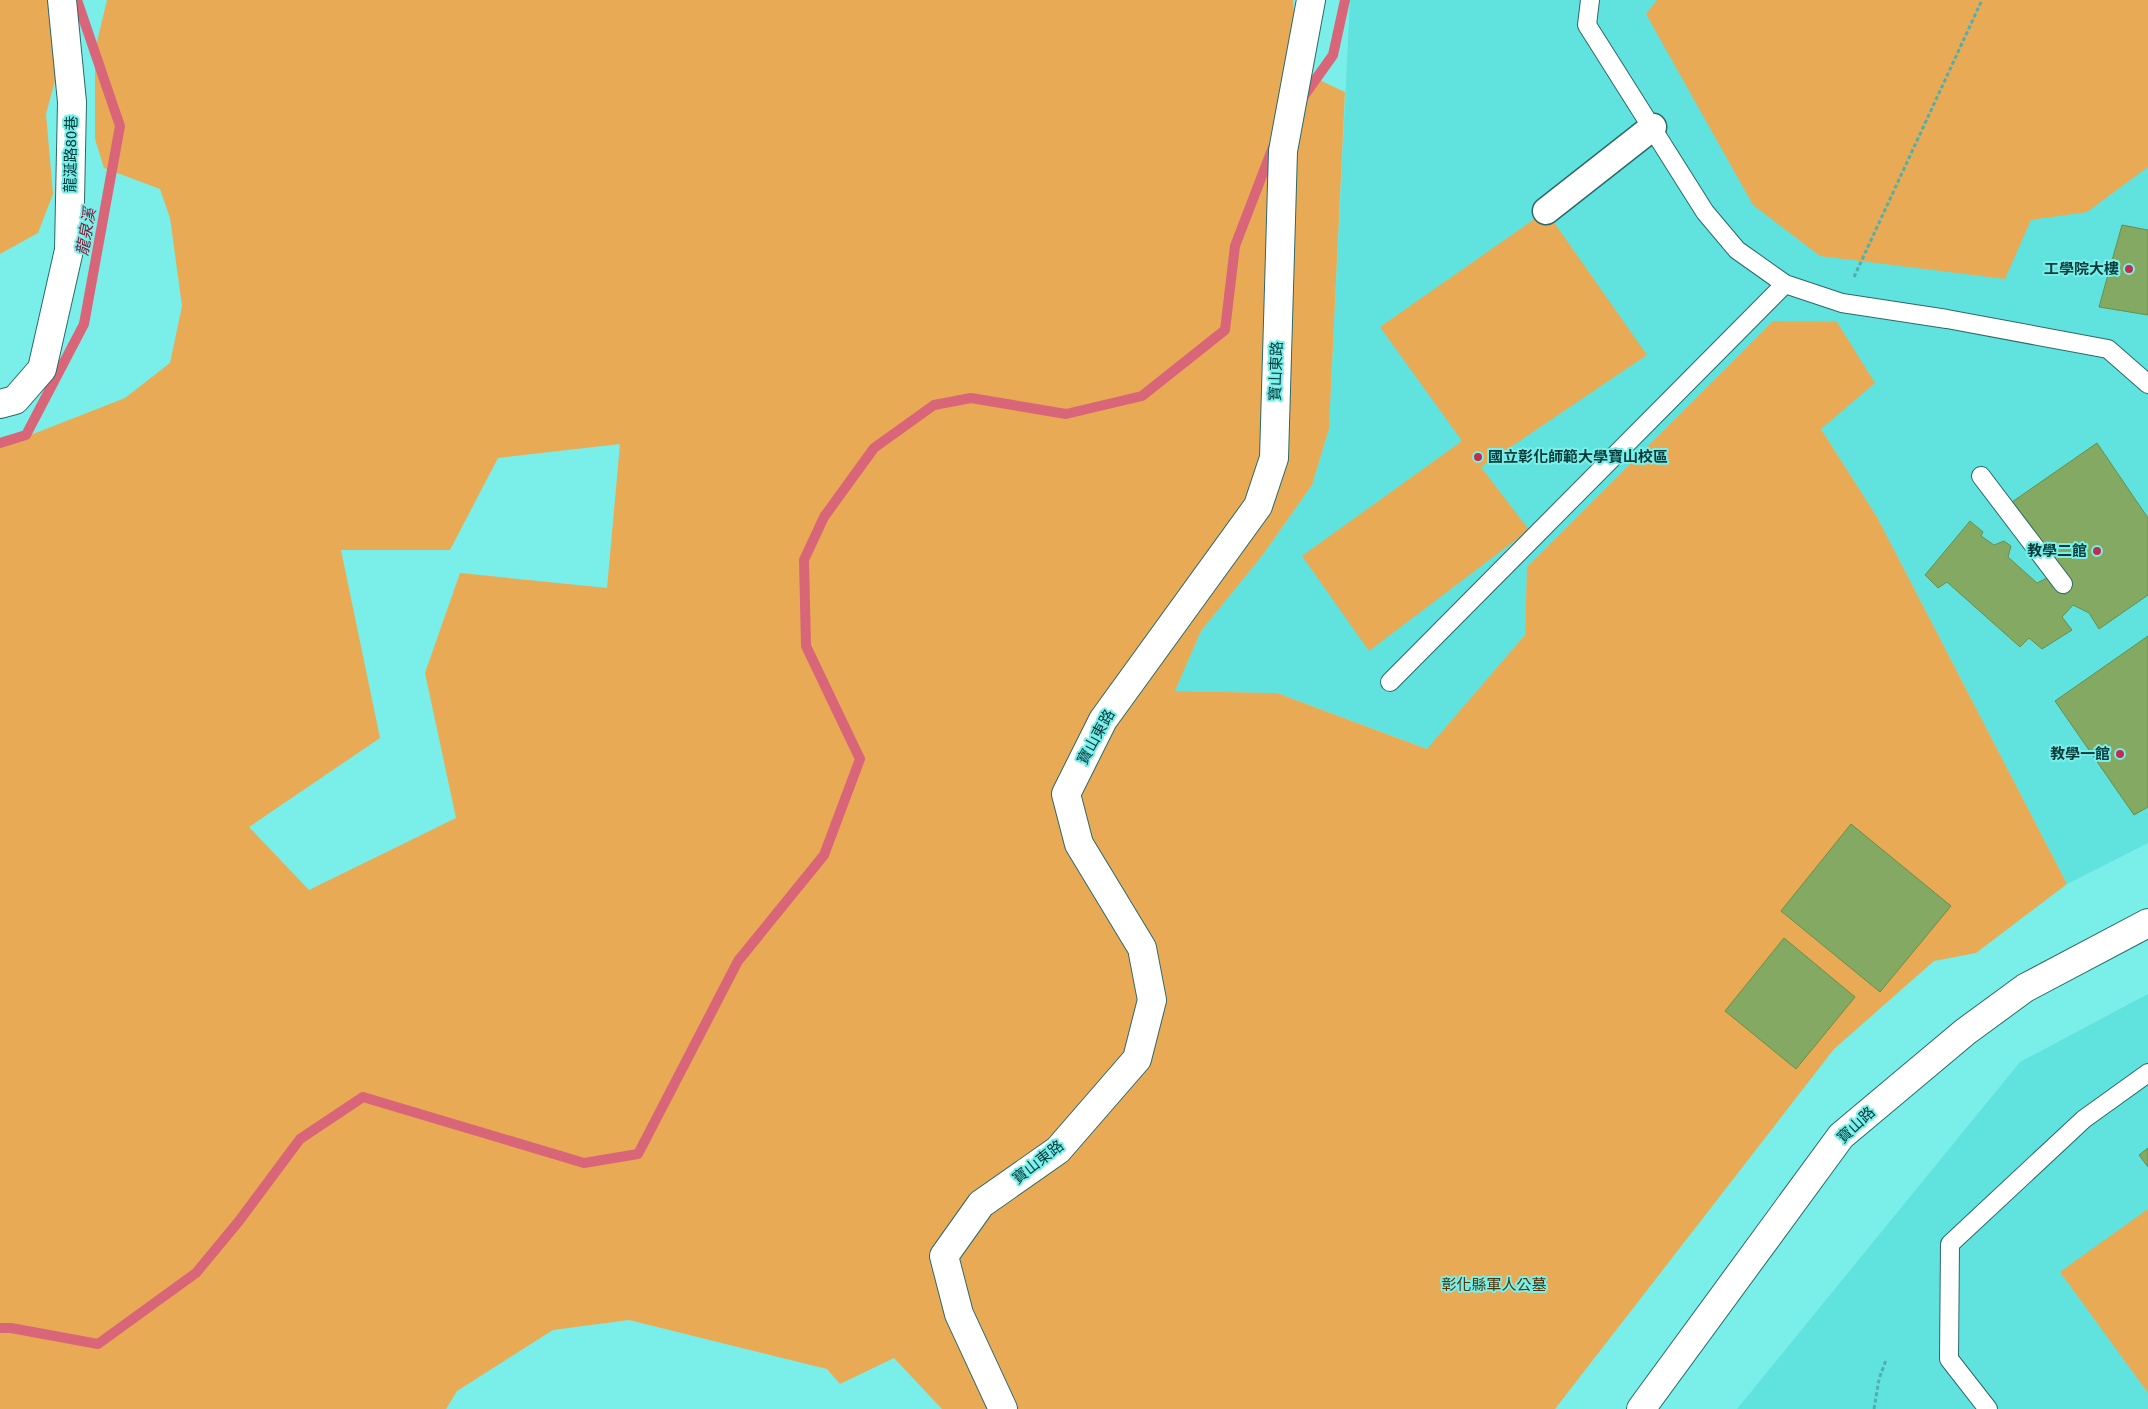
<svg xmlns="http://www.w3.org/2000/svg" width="2148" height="1409" font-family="'Fira Sans','Noto Sans TC',sans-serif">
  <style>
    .built { fill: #60e2de }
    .green { fill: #e9aa56; fill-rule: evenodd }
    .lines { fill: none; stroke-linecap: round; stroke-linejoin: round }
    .stream { stroke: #d96578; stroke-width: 10 }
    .building { fill: #83a963; stroke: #6a8f4a }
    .service-casing { stroke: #2c6a68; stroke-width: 20 }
    .pedestrian-casing { stroke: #2c6a68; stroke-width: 29 }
    .minor-casing { stroke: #2c6a68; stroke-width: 30 }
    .path { stroke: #51afac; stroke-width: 3; stroke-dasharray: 4 2.5; stroke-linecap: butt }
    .service { stroke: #fff; stroke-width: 18 }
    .pedestrian { stroke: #fff; stroke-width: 26 }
    .minor { stroke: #fff; stroke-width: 28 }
    .poi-dot { fill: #bf2e51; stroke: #7aeee9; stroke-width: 2 }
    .labels { text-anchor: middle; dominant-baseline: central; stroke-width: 4; stroke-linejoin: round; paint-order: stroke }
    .street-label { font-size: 15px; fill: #043b3a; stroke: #7aeee9 }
    .poi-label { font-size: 15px; font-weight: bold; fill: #043b3a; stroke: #7aeee9; text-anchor: end }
    .park-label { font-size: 15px; fill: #513407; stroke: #7aeee9 }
    .water-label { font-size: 16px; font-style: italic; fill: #841a35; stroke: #7aeee9 }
  </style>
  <rect width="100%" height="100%" fill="#7aeee9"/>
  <!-- built -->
  <g class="built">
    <path d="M1350,0H2148V843L2067,884L1877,517L1821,429L1527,567L1525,635L1428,749L1277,693L1175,691L1201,631L1262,556L1312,485L1329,429Z"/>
    <path d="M2148,994V1409H1737L2020,1062Z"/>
  </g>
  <!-- green -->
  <g class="green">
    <path d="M0,0H67V36L46,114L53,194L38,233L0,254Z"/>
    <path d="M107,0H1293L1298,70L1345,92L1329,429L1312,485L1262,556L1201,631L1175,691L1277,693L1427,749L1525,635L1527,567L1773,321L1837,322L1875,383L1821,429L1877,517L2067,884L1976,953L1934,961L1834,1049L1555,1409H942L894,1358L840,1384L827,1369L629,1320L553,1330L457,1391L446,1409H0V447L125,398L170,363L182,306L170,218L160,189L104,168L95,139V50ZM620,444L607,588L460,573L425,673L456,818L309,890L249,827L380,738L341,550H450L498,458Z"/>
    <path d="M1657,0H2148V167L2087,212L2031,220L2005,279L1820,256L1753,205L1646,14Z"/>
    <path d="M1546,211L1647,355L1481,467L1529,530L1369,651L1302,556L1462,441L1380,327Z"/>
    <path d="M2148,1209V1393L2060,1272Z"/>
  </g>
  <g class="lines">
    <!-- stream -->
    <g class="stream">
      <path d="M1301,100L1333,55L1345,0"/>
      <path d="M0,443L26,435L84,324L120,126L77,0"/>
      <path d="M0,1328H11L98,1344L196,1273L239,1221L300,1139L363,1097L584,1163L638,1154L738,961L824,855L860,759L806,646L804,560L824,517L874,448L934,405L971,398L1066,414L1142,396L1225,330L1235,246L1273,147"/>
    </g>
  </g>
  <!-- building -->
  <g class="building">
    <path d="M2122,225L2148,230V315L2099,307Z"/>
    <path d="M2097,443L2148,518V595L2099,629L2089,613L2073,605L2062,617L2072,630L2042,649L2029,638L2020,647L1947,582L1938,588L1925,575L1970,521L1983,532L1981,536L1994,545L2004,541L2011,546L2008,557L2037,583L2051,576L2065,595L2071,589L2012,502Z"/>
    <path d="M2148,636V807L2134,815L2055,701Z"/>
    <path d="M1851,824L1951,906L1880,992L1781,911Z"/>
    <path d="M1784,938L1855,997L1796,1069L1725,1011Z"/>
    <path d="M2148,1148V1167L2139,1155Z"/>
  </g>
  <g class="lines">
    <!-- service casing -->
    <g class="service-casing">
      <g id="service">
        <path d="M1590,0L1587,25L1705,212L1737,250L1785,284L1842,303L1947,319L2108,349L2148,384"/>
        <path d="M1981,476L2063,584"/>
        <path d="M1390,682L1785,284"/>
        <path d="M1988,1409L1949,1359L1950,1244L2084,1119L2148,1073"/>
      </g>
    </g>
    <!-- pedestrian casing -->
    <g class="pedestrian-casing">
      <path id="pedestrian" d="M1546,211L1653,127"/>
    </g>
    <!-- minor casing -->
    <g class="minor-casing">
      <g id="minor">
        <path d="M0,404L15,400L42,369L69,250L72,102L62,0"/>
        <path d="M1003,1409L959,1314L944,1256L981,1204L1058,1150L1137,1059L1152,1000L1142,948L1079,844L1066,794L1103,720L1258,506L1274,458L1283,151L1311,0"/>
        <path d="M1641,1409L1841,1136L1965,1032L2025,988L2148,923"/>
      </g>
    </g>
    <!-- path -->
    <g class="path">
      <path d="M1854,277L1982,0"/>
      <path d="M1874,1409L1879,1379L1886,1360"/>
    </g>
    <!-- service -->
    <use href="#service" class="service"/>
    <!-- pedestrian -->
    <use href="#pedestrian" class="pedestrian"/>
    <!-- minor -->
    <use href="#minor" class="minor"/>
  </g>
  <!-- markers -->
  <g class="poi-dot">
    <circle cx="2129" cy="269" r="5"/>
    <circle cx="1478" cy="457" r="5"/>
    <circle cx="2097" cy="551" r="5"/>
    <circle cx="2120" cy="754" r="5"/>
  </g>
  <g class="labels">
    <!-- street labels -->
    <g class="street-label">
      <text transform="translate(71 154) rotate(-89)">龍涎路80巷</text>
      <text transform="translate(1276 371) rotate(-88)">寶山東路</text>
      <text transform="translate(1096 737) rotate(-61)">寶山東路</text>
      <text transform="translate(1856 1125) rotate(-43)">寶山路</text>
      <text transform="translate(1038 1162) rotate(-38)">寶山東路</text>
    </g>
    <!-- poi labels -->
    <g class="poi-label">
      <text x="2119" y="269">工學院大樓</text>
      <text x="1488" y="457" text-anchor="start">國立彰化師範大學寶山校區</text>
      <text x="2087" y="551">教學二館</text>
      <text x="2110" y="754">教學一館</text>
    </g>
    <!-- park labels -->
    <g class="park-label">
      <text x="1494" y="1285">彰化縣軍人公墓</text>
    </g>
    <!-- water labels -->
    <g class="water-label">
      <text transform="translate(86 232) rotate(-80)">龍泉溪</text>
    </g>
  </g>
</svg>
